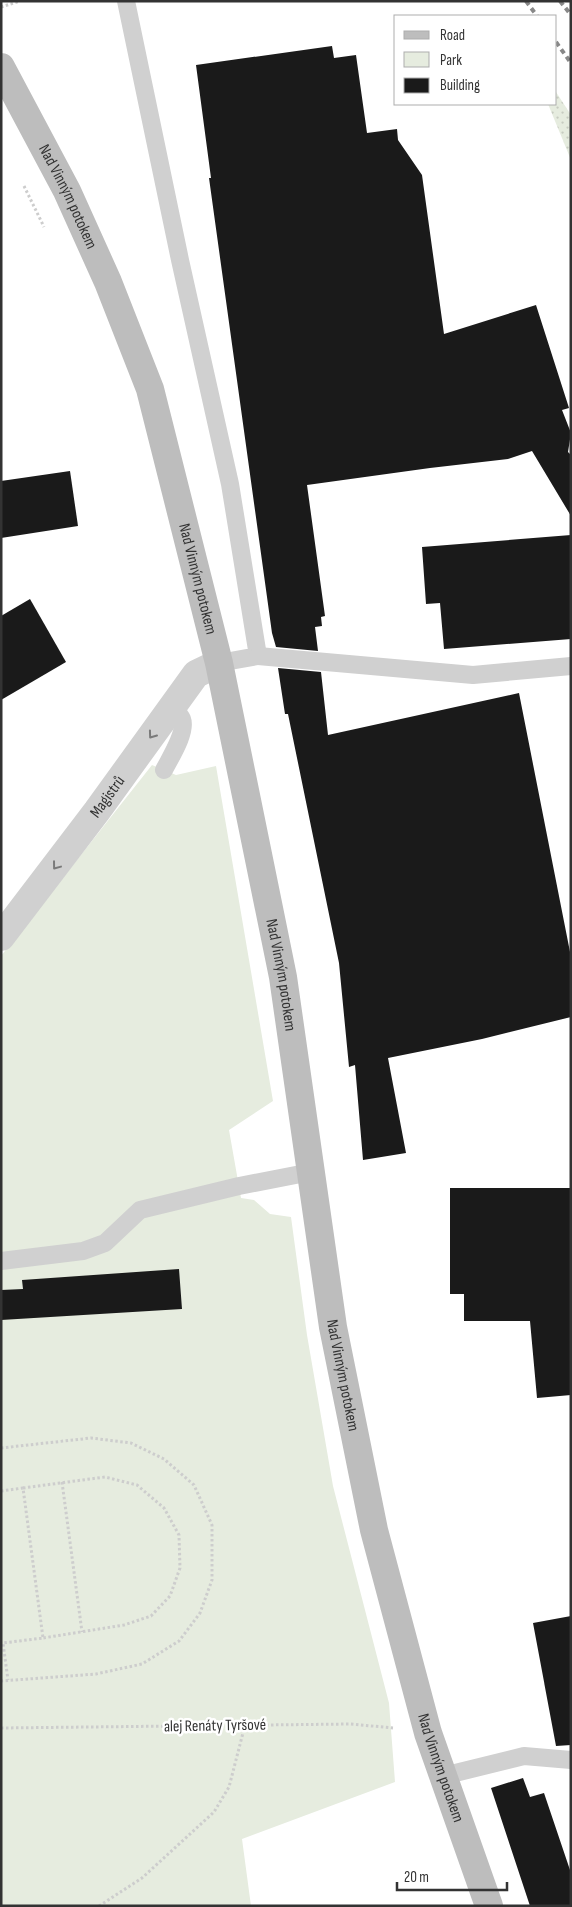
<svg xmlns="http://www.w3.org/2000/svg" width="572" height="1907" font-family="'Sofia Sans Condensed',sans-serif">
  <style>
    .grass { fill: url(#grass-dots) }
    .park { fill: #e6ecdf }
    .building { fill: #1a1a1a }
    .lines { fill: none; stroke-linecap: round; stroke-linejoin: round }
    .path { stroke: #cdcdcd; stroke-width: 3; stroke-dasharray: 2.5 2.5; stroke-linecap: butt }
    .lane { stroke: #d0d0d0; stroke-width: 18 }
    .street { stroke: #d0d0d0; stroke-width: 28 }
    .secondary { stroke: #bdbdbd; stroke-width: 28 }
    .rail { stroke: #888; stroke-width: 4; stroke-dasharray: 5 4; stroke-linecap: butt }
    .oneway { stroke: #7a7a7a }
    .labels { text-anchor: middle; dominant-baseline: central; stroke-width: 5; stroke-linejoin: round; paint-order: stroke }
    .street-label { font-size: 16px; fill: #333; stroke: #fff }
  </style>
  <defs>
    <pattern id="grass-dots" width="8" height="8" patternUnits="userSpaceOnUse" patternTransform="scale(1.25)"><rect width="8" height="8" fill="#e6ecdf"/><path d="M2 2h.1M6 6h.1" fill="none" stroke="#c6cbc0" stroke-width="1.8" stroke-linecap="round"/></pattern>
  </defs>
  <rect width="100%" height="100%" fill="#fff"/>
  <!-- grass -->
  <path class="grass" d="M556,92L571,115V160L548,104H556Z"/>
  <!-- park -->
  <path class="park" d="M152,765L176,775L216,766L273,1101L229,1130L241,1198L254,1200L270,1214L291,1217L307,1335L333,1486L389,1703L395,1782L242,1839L251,1906H1V956Z"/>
  <!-- building -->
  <g class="building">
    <path d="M332,46L334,58L356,55L367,133L397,129L398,140L422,175L444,334L536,305L569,408L562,410L571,433L568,452L571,455V516L532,451L508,459L430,468L307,485L325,616L321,617L322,626L315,627L318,651L276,647L272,633L209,178H211L196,65Z"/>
    <path d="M70,471L78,526L1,538V481Z"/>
    <path d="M571,535V639L444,649L440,603L426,604L422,547Z"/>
    <path d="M30,599L66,662L1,700V616Z"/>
    <path d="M278,668L321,672L328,735L519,693L571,957V1017L482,1039L388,1058L406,1153L363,1160L355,1065L349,1067L339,963L288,714H285Z"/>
    <path d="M450,1188H571V1395L537,1398L530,1321H464V1294H450Z"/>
    <path d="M179,1269L182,1309L1,1320V1290L23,1289L22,1280Z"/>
    <path d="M571,1616V1745L556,1746L533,1623Z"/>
    <path d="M523,1778L530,1797L544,1793L571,1873V1906H530L491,1788Z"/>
  </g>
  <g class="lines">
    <!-- path -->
    <g class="path">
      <path d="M1,7L20,1"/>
      <path d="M24,186L44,227"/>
      <path d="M1,1448L91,1438L131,1443L164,1459L194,1485L212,1525V1580L200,1613L179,1641L142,1664L96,1674L1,1681"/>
      <path d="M62,1482L82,1632"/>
      <path d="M23,1488L105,1477L137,1485L164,1508L179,1535L180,1568L170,1596L151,1616L124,1625L43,1638"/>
      <path d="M1,1491L23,1488L43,1638L3,1643L8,1680"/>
      <path d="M1,1728L351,1724L393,1728"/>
      <path d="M99,1906L142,1878L214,1812L229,1787L245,1725"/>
    </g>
    <!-- lane -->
    <g class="lane">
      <path d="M126,1L180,260L230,484L258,656L219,663"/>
      <path d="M258,656L473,675L571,666"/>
      <path d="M164,770C170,758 187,732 182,719C180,714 175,711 172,707"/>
      <path d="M1,1261L83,1251L105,1243L140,1210L239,1186L311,1172"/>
      <path d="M443,1776L524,1756L571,1760"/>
    </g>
    <!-- street -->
    <path class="street" id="s1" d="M1,937L97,811L196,674L219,663"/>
    <!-- secondary -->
    <path class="secondary" id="s2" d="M1,67L67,191L108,282L150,389L219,663L283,977L333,1327L374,1530L428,1733L489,1906"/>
    <!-- rail -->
    <g class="rail">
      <path d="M526,1L537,16"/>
      <path d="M560,1L571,15"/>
      <path d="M556,42L571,63"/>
    </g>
  </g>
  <!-- one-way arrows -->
  <defs><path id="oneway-chevron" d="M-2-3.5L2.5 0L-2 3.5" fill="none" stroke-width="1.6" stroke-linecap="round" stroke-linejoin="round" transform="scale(1.25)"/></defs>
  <g class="oneway">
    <use href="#oneway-chevron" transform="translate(152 735) rotate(126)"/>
    <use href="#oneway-chevron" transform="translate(56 866) rotate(127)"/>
  </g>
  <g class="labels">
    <!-- street labels -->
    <g class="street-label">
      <text stroke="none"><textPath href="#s2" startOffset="146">Nad Vinným potokem</textPath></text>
      <text stroke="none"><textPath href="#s2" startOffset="551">Nad Vinným potokem</textPath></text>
      <text stroke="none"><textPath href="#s1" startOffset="176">Magistrů</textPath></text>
      <text stroke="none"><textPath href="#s2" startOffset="956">Nad Vinným potokem</textPath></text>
      <text stroke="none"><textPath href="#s2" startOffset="1361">Nad Vinným potokem</textPath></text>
      <text transform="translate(215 1726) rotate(-1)">alej Renáty Tyršové</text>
      <text stroke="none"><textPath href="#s2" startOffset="1766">Nad Vinným potokem</textPath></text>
    </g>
  </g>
  <!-- border -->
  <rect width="572" height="1907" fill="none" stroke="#333333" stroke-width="5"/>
  <!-- legend -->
  <rect x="394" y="15" width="162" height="90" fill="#ffffff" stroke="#adadad"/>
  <rect x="404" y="31" width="25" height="8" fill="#bdbdbd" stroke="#adadad"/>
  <text x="440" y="40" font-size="15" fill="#333333">Road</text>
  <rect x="404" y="52" width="25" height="15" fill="#e6ecdf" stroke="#adadad"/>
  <text x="440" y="65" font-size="15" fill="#333333">Park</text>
  <rect x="404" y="78" width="25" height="15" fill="#1a1a1a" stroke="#adadad"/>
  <text x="440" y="90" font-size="15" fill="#333333">Building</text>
  <!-- scale -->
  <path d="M397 1882v8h110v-8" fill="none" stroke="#333333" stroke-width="2.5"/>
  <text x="404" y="1882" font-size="15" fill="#333333" stroke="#ffffff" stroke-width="4" paint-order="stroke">20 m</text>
</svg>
